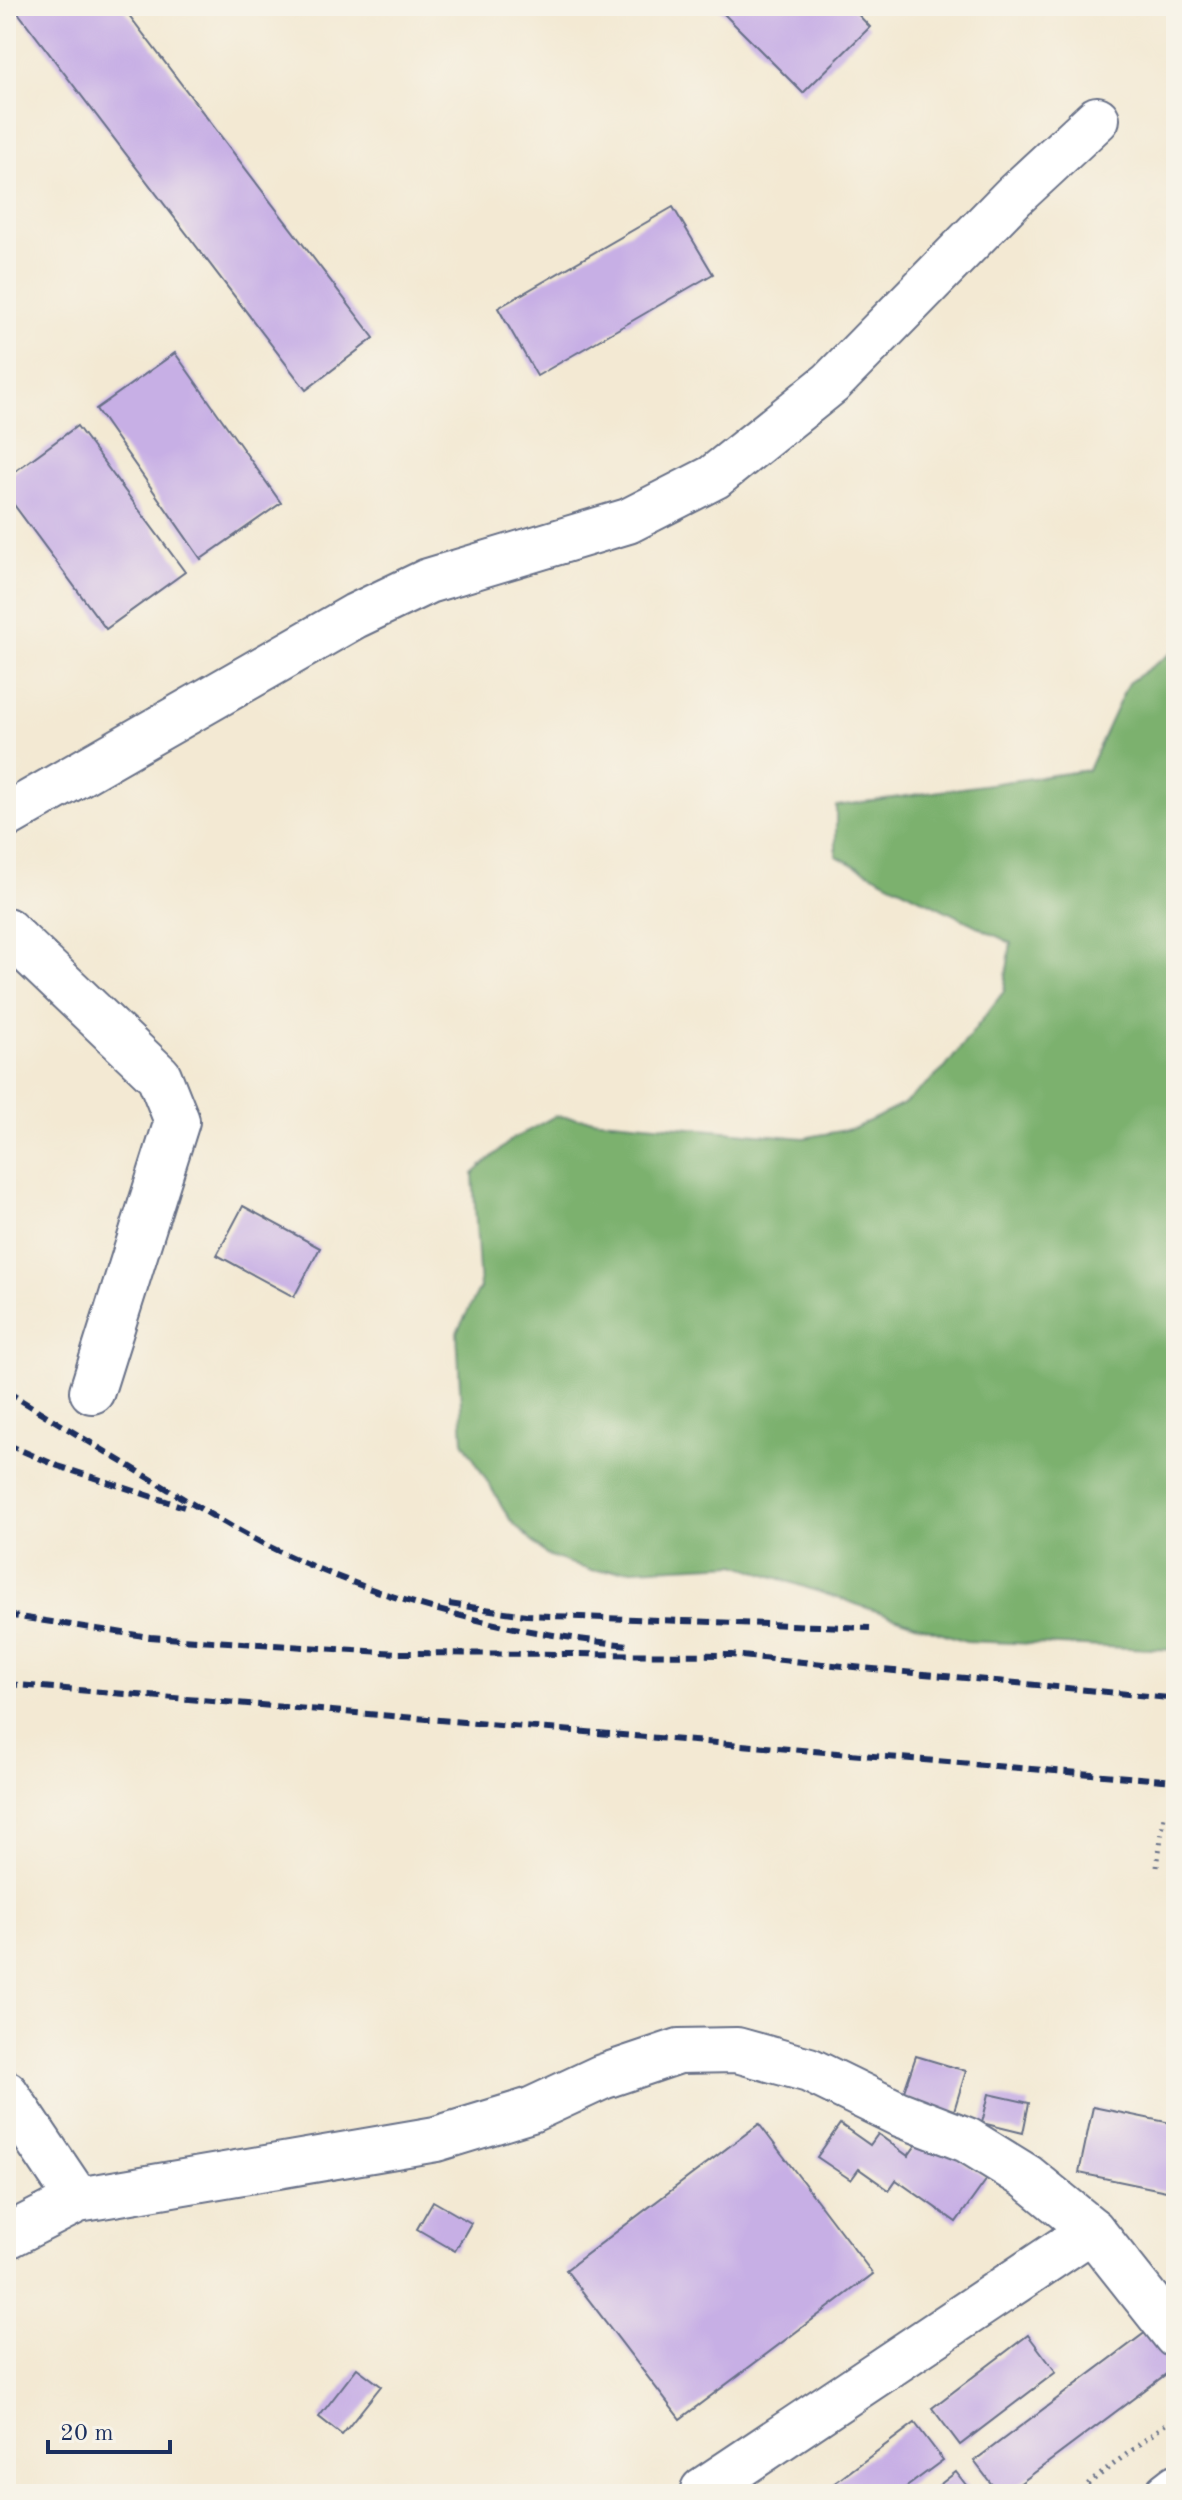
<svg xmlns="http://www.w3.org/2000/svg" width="1182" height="2500" font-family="'Old Standard TT',serif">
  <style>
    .forest { fill: #7cb16e; stroke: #4c7066; stroke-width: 2 }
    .building { fill: #c7afe5 }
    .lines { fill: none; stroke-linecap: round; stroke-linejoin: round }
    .minor-casing { stroke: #677087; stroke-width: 48 }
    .path { stroke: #677087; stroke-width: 5; stroke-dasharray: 2 6; stroke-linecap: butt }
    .minor { stroke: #fff; stroke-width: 44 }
    .rail { stroke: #1b2f5e; stroke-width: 6; stroke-dasharray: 12 6; stroke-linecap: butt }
  </style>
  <rect width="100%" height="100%" fill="#f7f3e8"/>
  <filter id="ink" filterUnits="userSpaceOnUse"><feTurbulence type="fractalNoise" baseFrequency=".0125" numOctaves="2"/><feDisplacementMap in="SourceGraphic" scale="16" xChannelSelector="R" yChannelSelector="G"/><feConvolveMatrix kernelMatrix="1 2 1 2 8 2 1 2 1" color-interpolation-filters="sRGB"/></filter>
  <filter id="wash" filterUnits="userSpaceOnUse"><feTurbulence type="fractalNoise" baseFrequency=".006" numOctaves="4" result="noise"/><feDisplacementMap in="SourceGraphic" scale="32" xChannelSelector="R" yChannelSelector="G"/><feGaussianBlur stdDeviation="1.8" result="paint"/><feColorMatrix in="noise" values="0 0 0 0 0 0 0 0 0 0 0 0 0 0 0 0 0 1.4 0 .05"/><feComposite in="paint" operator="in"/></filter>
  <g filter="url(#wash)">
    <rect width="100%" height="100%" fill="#f3e9d3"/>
    <!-- forest -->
    <path class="forest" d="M1176,650V984L1169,1001L1176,1011V1650L966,1641L736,1564L592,1571L546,1555L511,1521L463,1441L457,1332L480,1288L473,1174L511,1140L555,1116L804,1138L855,1128L904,1104L945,1068L1004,991L1011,943L836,856V806L1088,770L1128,683Z"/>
    <g id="blocks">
      <!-- building -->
      <g class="building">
        <path d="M13,6H122L374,338L306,390Z"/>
        <path d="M716,6H850L870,27L803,93Z"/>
        <path d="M673,207L713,274L537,376L498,308Z"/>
        <path d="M175,353L281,503L201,559L96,409Z"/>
        <path d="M77,426L185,572L106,629L6,494V478Z"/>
        <path d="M243,1206L320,1248L294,1297L217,1255Z"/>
        <path d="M916,2056L966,2071L953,2114L902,2097Z"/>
        <path d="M989,2094L1029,2103L1023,2133L982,2123Z"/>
        <path d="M1093,2107L1176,2124V2193L1079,2173Z"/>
        <path d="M759,2124L873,2274L680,2419L566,2270Z"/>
        <path d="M840,2124L870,2145L878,2134L908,2156L924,2134L987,2179L956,2222L896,2180L889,2190L859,2169L851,2180L817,2157Z"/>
        <path d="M433,2201L471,2223L455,2251L417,2229Z"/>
        <path d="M1146,2332L1174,2368L1006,2494H999L974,2461Z"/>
        <path d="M1028,2335L1056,2372L960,2445L932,2408Z"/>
        <path d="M357,2368L381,2386L342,2435L319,2417Z"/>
        <path d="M915,2423L943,2460L897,2494H820Z"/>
        <path d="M956,2472L973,2494H928Z"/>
      </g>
    </g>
  </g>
  <g filter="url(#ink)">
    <use href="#blocks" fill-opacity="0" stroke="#677087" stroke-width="2"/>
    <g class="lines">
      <!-- minor casing -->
      <g class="minor-casing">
        <g id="minor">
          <path d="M6,816L355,616L428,581L628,521L714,477L831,383L1014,196L1097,119"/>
          <path d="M6,930L159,1076L177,1121L92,1391"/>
          <path d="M6,2093L78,2200"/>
          <path d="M6,2237L78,2200L436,2139L531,2110L602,2077L679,2051L737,2050L809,2070L897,2113L967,2140L1027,2177L1092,2230L1176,2336"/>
          <path d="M706,2494L703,2490L1092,2230"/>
          <path d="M1167,2494L1176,2487"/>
        </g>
      </g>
      <!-- path -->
      <g class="path">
        <path d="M1157,1867L1164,1816H1176"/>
        <path d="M1075,2494L1176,2416"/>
      </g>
      <!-- minor -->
      <use href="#minor" class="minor"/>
      <!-- rail -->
      <g class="rail">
        <path d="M6,1391C56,1422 106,1452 156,1482C199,1508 243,1535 289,1556C396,1605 511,1633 628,1645"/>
        <path d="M6,1444L58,1466L184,1507"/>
        <path d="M449,1604L526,1615L870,1628"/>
        <path d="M6,1615L150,1637L399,1653L731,1655L1169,1698"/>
        <path d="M6,1684L1176,1781"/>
      </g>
    </g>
  </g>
  <!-- margin -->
  <rect width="1182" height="2500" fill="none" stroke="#f7f3e8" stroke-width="32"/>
  <!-- scale -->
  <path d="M48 2440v12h122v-12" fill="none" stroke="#1b2f5e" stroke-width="4"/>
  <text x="60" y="2440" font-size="24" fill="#1b2f5e" stroke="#f7f3e8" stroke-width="6" paint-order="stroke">20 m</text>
</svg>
